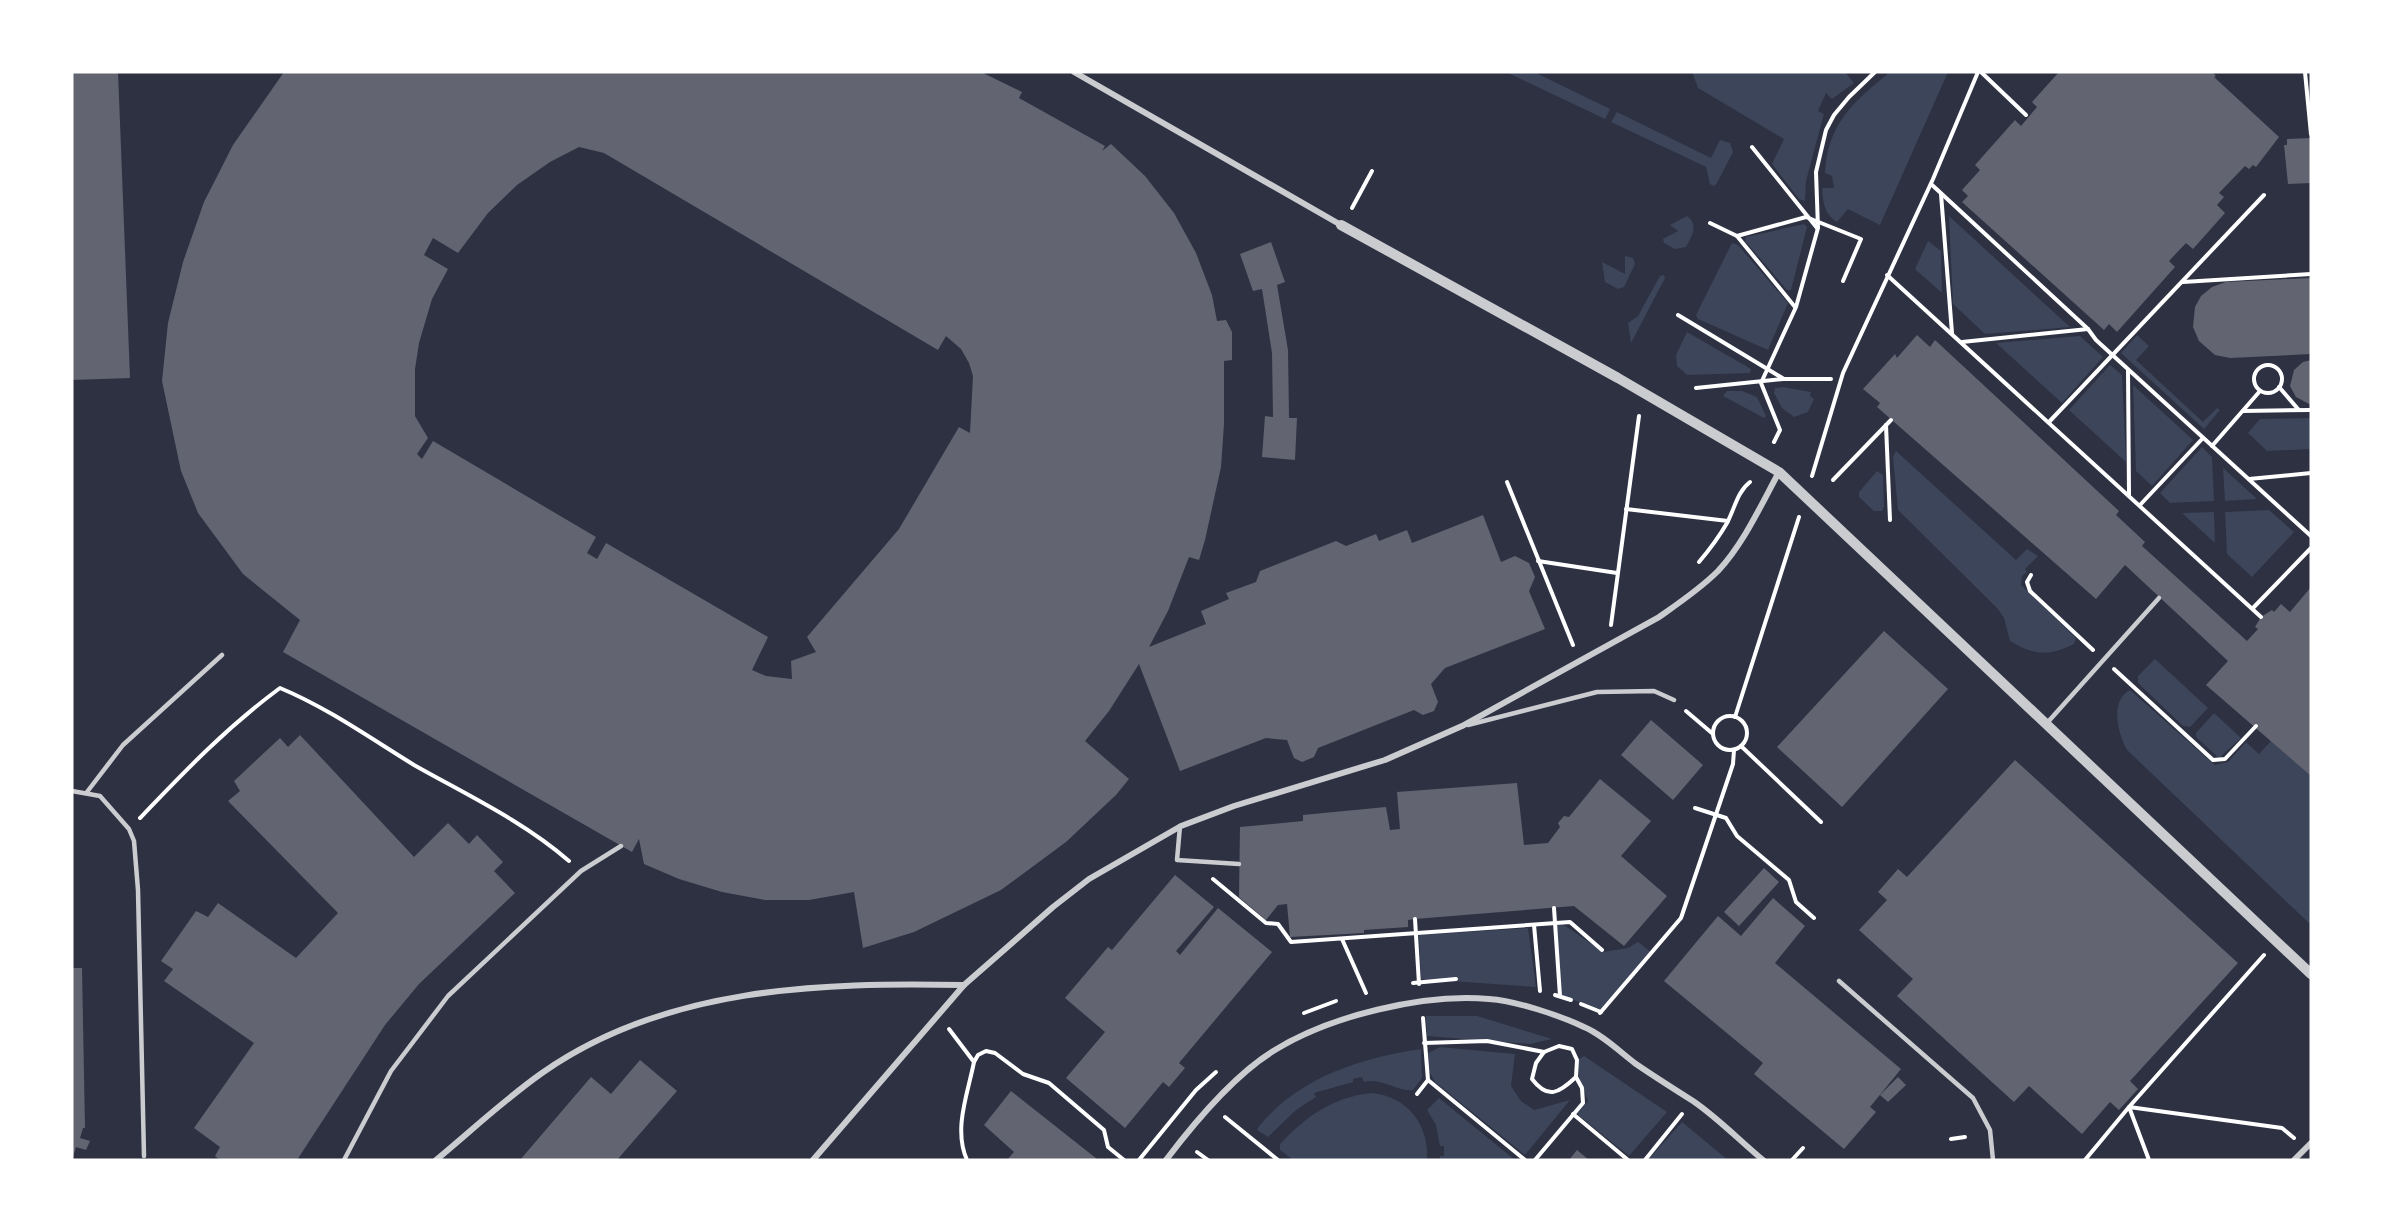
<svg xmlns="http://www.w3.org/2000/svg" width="2383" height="1232" font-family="'Source Sans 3',sans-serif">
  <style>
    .green { fill: #3c4559 }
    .building { fill: #626471; fill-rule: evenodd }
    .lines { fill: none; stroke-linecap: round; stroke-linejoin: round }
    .path { stroke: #fff; stroke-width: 4 }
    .service { stroke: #caccd0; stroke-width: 4.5 }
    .minor { stroke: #caccd0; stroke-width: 6 }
    .tertiary { stroke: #caccd0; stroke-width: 10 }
  </style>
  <rect width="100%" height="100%" fill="#2d3142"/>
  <!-- green -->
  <g class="green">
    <path d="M1506,72H1534L1610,109L1605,119Z"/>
    <path d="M1692,72H1845L1854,83L1832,99L1826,93L1818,111L1824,114L1806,181L1805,201L1799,199L1772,164L1784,139L1698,88Z"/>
    <path d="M1890,72H1948L1880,225L1848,209L1837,222C1824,214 1823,202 1822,188H1834L1832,176L1825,173C1827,124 1854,101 1890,72Z"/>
    <path d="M1617,112L1711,158L1720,140L1730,143L1733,152L1717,183L1714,186L1710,184L1706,167L1611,122Z"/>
    <path d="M1687,216C1699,225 1692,236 1686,247L1675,249L1664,243L1663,239L1678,231L1670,225Z"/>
    <path d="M1949,216L2070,327L1985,334L1953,304Z"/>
    <path d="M1804,224L1807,227L1791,290H1787L1745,241L1746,237Z"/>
    <path d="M1928,241L1941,251L1942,293L1915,269Z"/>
    <path d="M1732,243L1738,245L1788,303L1768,350L1698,319L1696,315Z"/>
    <path d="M1625,256L1633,258L1635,264L1624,287L1618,289L1605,282L1602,262L1625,274Z"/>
    <path d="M1664,275L1665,278L1631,343L1628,323L1638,316L1660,276Z"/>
    <path d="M1687,332L1751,369L1750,373L1687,375L1677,366L1676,355Z"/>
    <path d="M2137,335L2149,346L2136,360L2203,422L2217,408L2220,410L2204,429L2121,353Z"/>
    <path d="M2080,336L2103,357L2062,403L1996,343Z"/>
    <path d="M2110,365L2122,375L2126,462L2069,410Z"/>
    <path d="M2133,385L2193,440L2152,486L2136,471Z"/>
    <path d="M1783,387L1811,392L1810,396L1814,399L1808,412L1794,417L1782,408L1774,393L1775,388Z"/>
    <path d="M1727,391H1742L1757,397L1766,416L1764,418L1723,396Z"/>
    <path d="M2311,418V449L2267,451L2248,433L2260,419Z"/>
    <path d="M2202,447L2212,457L2214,501L2170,503L2160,493Z"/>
    <path d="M1896,451L2016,560L2027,549L2038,556L2025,569L2027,572L2022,576L2021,585L2076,638L2074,644C2049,657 2033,655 2010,641L2004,618L1998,609L1898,510L1893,457Z"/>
    <path d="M2223,468L2257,499L2225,501Z"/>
    <path d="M1877,471L1883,475L1884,507L1882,511H1874L1859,497V492Z"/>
    <path d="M2269,510L2294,532L2252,577L2227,554L2225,512Z"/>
    <path d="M2214,512L2215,543L2182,513Z"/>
    <path d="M2155,659L2208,708L2190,727L2183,726L2138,683V676Z"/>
    <path d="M2130,690L2215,765L2228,762L2246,742L2259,754L2272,740L2311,776V925L2127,750C2118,734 2109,701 2130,690Z"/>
    <path d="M2214,713L2241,738L2219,758L2196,737V733Z"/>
    <path d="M1556,925H1564L1603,952L1628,948L1638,942L1651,952L1600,1010L1561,995Z"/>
    <path d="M1528,928L1536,987L1421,979L1419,935Z"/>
    <path d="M1426,1016H1477L1552,1039L1530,1044L1427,1036Z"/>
    <path d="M1440,1047L1515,1054L1511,1086L1521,1101L1534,1110L1570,1100L1525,1155L1435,1082L1429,1071L1428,1053Z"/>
    <path d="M1421,1049L1422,1078L1413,1090C1396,1092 1382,1077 1364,1082L1362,1077L1353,1079V1082L1314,1093L1316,1097L1296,1110L1268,1137L1257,1130C1261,1122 1269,1116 1275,1109C1316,1072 1368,1057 1421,1049Z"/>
    <path d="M1584,1056L1667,1112L1629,1156L1577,1114L1588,1101L1579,1077V1059Z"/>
    <path d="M1371,1093C1407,1096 1429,1124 1427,1160H1293L1280,1150V1144C1305,1117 1333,1097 1371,1093Z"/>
    <path d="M1439,1098L1515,1160H1440V1156H1444V1146H1440L1436,1125L1427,1110Z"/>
    <path d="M1682,1122L1728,1160H1648Z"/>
  </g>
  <!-- building -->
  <g class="building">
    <path d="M72,72H118L130,378L72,380Z"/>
    <path d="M284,72H981L1022,92L1019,98L1105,146L1102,151L1111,144L1145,176L1174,213L1196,253L1212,295L1217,321L1226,320L1232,332V360L1224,361V424L1221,467L1205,540L1199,560L1189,557L1168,611L1149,647L1206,624L1201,611L1229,599L1226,593L1256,582L1260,571L1336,541L1346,546L1376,534L1379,541L1407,530L1412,543L1483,515L1501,562L1515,556L1529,563L1535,577L1529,591L1545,629L1445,668L1431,684L1438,702L1434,711L1423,715L1414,710L1318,748L1314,757L1302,762L1294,758L1287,740L1266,738L1180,771L1139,664L1109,711L1085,741L1129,779L1116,795L1066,842L1001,890L914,932L863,948L854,892L809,900H765L722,892L679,879L644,864L639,839L632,852L283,652L300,620L243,574L198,513L181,471L162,381L168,323L183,262L204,202L233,145ZM579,147L604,153L938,350L946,336L961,349L969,363L973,376L970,433L959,427L899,529L807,637L816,652L791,661L792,679L766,676L752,670L768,637L606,543L597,559L587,553L596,537L433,441L422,459L417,454L428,438L415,416V369L419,343L432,299L448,269L424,255L433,238L458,253L488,213L517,185L550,162Z"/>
    <path d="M2059,72H2212L2216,76L2214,77L2279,137L2256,167L2253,165L2249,169L2245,166L2219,193L2224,197L2217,205L2225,213L2193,249L2186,243L2169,261L2175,267L2117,332L2109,324L2104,330L1962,202L1968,196L1962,190L1980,170L1975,165L2015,120L2021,126L2037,107L2032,102Z"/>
    <path d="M2311,138V183L2288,184L2284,145H2287V139Z"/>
    <path d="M1271,242L1285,282L1277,285L1288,350L1289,418H1297L1295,460L1262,457L1265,416L1273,417L1272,353L1262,289L1253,291L1240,254Z"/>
    <path d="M2311,278V354L2230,358L2215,355L2199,341L2193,327L2195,307L2201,296L2212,287L2226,282Z"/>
    <path d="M1917,335L1930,347L1935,340L2119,511L2116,515L2145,542L2142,546L2247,641L2258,629L2255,627L2261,617L2272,610L2274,612L2281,604L2290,612L2311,587V776L2206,685L2228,661L2125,565L2096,599L1877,407L1880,403L1863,389L1895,354L1897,358Z"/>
    <path d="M2311,360V405L2296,397L2290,386L2294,370L2303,362Z"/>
    <path d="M1884,631L1948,689L1842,807L1777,747Z"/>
    <path d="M1651,720L1703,765L1673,800L1621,755Z"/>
    <path d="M300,735L414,857L448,823L469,844L477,835L503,862L494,871L515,893L419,984L385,1025L297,1160H220L215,1156L220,1147L194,1128L254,1043L164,981L173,969L161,961L196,911L208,917L218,903L296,958L338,913L228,801L240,791L234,781L280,738L288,747Z"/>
    <path d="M2015,760L2238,963L2130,1081L2138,1089L2119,1110L2110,1102L2082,1134L2029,1086L2014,1102L1897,996L1913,979L1859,930L1887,900L1878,892L1898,869L1907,877Z"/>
    <path d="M1600,779L1651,821L1621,856L1667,896L1624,946L1574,906L1415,919L1408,920V927L1364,930V933L1290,937L1287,904L1278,905L1266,920L1239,897L1240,827L1303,821V815L1386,807L1390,830L1400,829L1397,792L1517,783L1524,845L1548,843L1560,827L1558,823L1564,816L1569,817Z"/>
    <path d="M1764,868L1779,882L1739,926L1724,912Z"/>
    <path d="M1175,875L1214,907L1176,951L1180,955L1218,908L1272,952L1179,1063L1185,1068L1169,1087L1163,1082L1125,1128L1066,1078L1105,1032L1065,998L1108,947L1112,950Z"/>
    <path d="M1773,898L1805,926L1775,963L1901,1069L1870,1107L1876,1112L1844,1149L1754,1074L1763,1063L1664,981L1718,916L1741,936Z"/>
    <path d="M72,968H82L85,1128H83L80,1138L90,1141L86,1150L76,1147L73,1157Z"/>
    <path d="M640,1060L677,1091L617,1160H520L591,1077L611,1094Z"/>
    <path d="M1898,1077L1906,1085L1888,1102L1880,1095Z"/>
    <path d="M1011,1091L1097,1159L1096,1160H1007L1014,1152L984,1125Z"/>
    <path d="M1577,1150L1589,1160H1569Z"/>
  </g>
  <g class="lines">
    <!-- path -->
    <g class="path">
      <path d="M1981,72L2026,115"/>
      <path d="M2305,72L2311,134"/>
      <path d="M1752,147L1817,228"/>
      <path d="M1931,184L2088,329L2096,340L2311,536"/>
      <path d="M1941,194L1952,333"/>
      <path d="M1352,208L1372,171"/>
      <path d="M1710,223L1737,236L1795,307"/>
      <path d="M1737,236L1806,217L1861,239L1843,281"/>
      <path d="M1887,275L2261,617"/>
      <path d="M2183,282L2311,274"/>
      <path d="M1678,315L1784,379H1831"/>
      <path d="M1962,342L2088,329"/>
      <circle cx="2268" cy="379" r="14"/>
      <path d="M2128,370L2129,495"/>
      <path d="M2279,387L2298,409"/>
      <path d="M1696,388L1783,379"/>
      <path d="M2243,411L2311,410"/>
      <path d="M2049,422L2264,195"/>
      <path d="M1886,425L1890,520"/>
      <path d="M1774,442L1780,430L1761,383L1796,307L1818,228L1816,172L1826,130L1834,115L1849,97L1875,72"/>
      <path d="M2212,446L2260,391"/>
      <path d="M1812,476L1843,373L1933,179L1978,72"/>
      <path d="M2249,479L2311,473"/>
      <path d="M1833,480L1891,420"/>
      <path d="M1507,482L1573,645"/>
      <path d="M2140,505L2203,438"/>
      <path d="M1626,509L1728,521"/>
      <path d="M1538,561L1617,573"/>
      <path d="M1699,562C1710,549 1719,537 1727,523C1735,508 1737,492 1750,482"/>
      <path d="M2031,575L2027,582L2030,591L2093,650"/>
      <path d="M2253,608L2311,548"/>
      <path d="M1611,625L1639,416"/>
      <path d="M2114,669L2213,760L2225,759L2256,726"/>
      <path d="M1686,711L1713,734"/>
      <circle cx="1730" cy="733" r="17"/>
      <path d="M1735,717L1799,517"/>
      <path d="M1741,746L1821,822"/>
      <path d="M1695,808L1726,818L1737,836L1789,880L1796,902L1814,918"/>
      <path d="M140,818C186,770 226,728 280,688C328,708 370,738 414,765C467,795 523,821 569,861"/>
      <path d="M1213,879L1266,923L1278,924L1291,942L1570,922L1602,950"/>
      <path d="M1554,908L1560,996"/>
      <path d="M1415,919L1419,984"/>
      <path d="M1534,925L1540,991"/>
      <path d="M1342,939L1366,993"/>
      <path d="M1413,983L1456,979"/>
      <path d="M1555,995L1571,1000"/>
      <path d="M1581,1004L1601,1012"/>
      <path d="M1304,1013L1336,1001"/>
      <path d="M1600,1013L1681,918L1733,764L1734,750"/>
      <path d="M1423,1018L1428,1080L1525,1160"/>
      <path d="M949,1029L974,1062"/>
      <path d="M1424,1043L1487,1041L1544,1052L1536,1063L1532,1079C1548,1100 1559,1093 1576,1077L1582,1088L1583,1103L1535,1160"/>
      <path d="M1544,1052L1559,1046L1572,1049L1577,1060L1576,1077"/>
      <path d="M1417,1094L1428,1080"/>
      <path d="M1573,1114L1628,1160"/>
      <path d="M1225,1117L1278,1160"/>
      <path d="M1951,1139L1965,1137"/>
      <path d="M1197,1152L1208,1160"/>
      <path d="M967,1160C953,1129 968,1093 974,1062L978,1055L986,1051L995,1053L1023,1074L1049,1083L1104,1130L1108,1147L1124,1160"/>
      <path d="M1139,1160L1196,1090L1216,1072"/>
      <path d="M1645,1160L1682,1114"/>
      <path d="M1792,1160L1803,1148"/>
      <path d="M2085,1160L2129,1107L2264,955"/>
      <path d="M2149,1160L2129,1107L2282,1128L2294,1138"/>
    </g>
    <!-- service -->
    <g class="service">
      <path d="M2047,723L2159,598"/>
      <path d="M1468,725L1597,692L1654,691L1674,700"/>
      <path d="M72,791L100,796L129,829L134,841L138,890L144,1156"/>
      <path d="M87,792L123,745L222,655"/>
      <path d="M1180,826L1177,860L1239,864"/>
      <path d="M1839,981L1973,1098L1990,1130L1993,1160"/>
      <path d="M344,1160L391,1071L448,996L581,871L621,846"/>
    </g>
    <!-- minor -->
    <g class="minor">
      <path d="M1074,72L1341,225"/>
      <path d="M436,1160C471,1131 505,1099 542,1073C664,987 821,982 964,985"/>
      <path d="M813,1160L964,985L1053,907L1089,879L1181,826L1234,806L1385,760L1462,726L1659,617C1679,603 1700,589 1718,571C1744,543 1761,505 1779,472"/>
      <path d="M1166,1160C1194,1123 1235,1074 1275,1050C1330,1016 1424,993 1489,999C1516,1001 1559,1015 1584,1027C1603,1035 1620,1052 1636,1064C1655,1077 1674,1089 1693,1101C1718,1118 1740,1141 1763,1160"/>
      <path d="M2294,1160L2311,1143"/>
    </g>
    <!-- tertiary -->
    <path class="tertiary" d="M1341,225L1618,378L1779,472L2311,974"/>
  </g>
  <!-- border -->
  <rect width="2383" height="1232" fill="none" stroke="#ffffff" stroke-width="147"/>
</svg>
